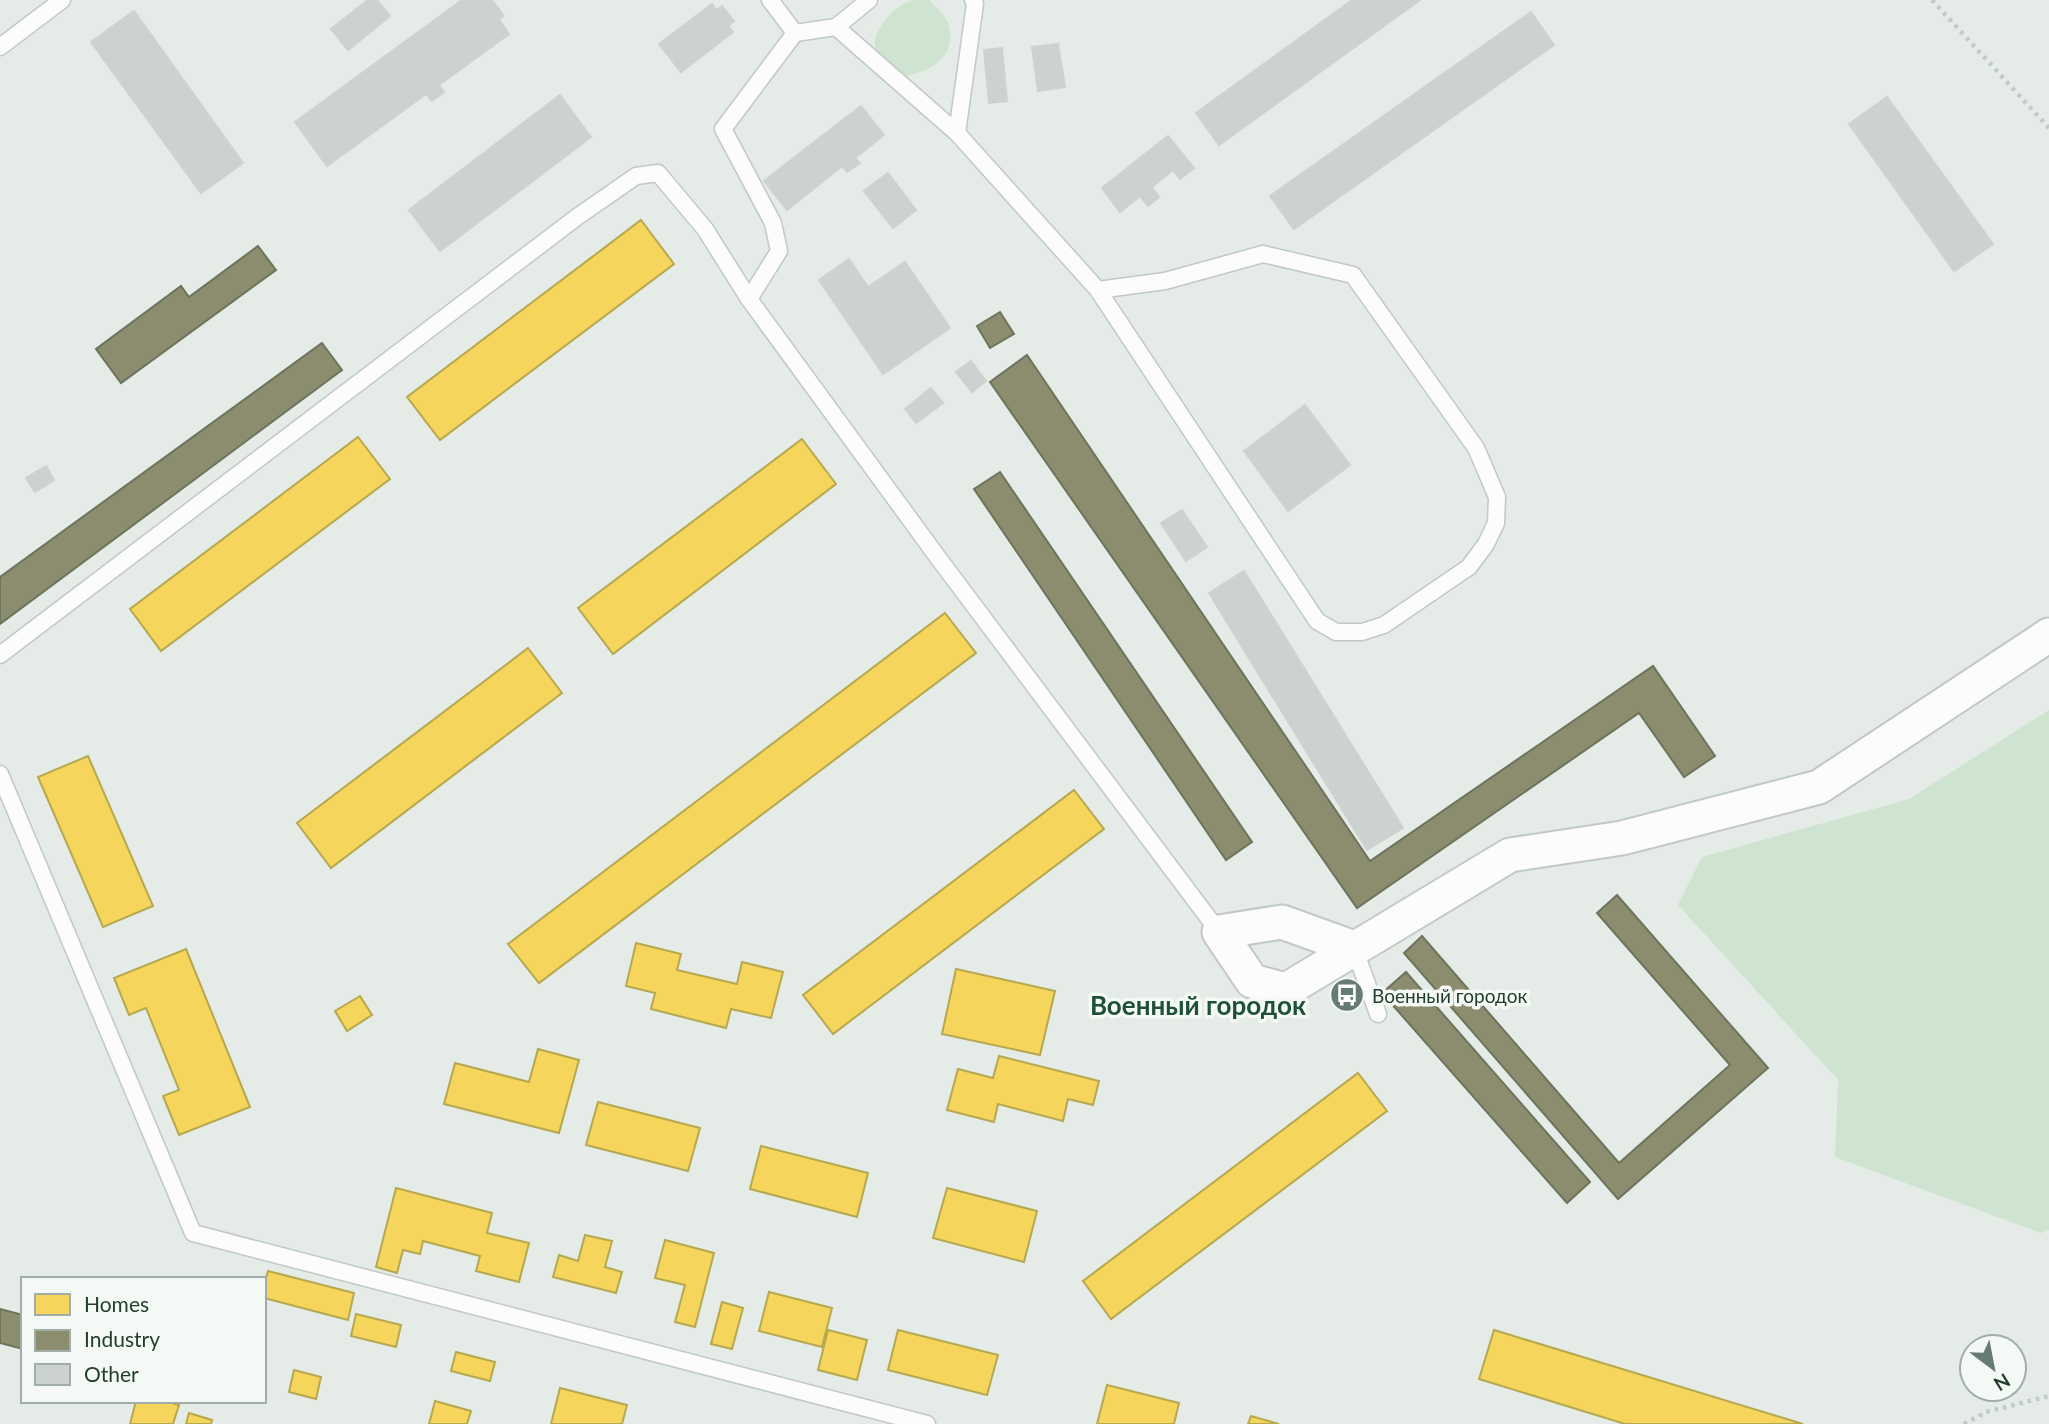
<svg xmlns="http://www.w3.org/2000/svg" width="2049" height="1424" font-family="Lato,sans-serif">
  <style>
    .green { fill: #cee4d0 }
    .homes { fill: #f6d55c; stroke: #b6a84f; stroke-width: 2 }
    .industry { fill: #8c8c6e; stroke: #6c755c; stroke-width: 2 }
    .building { fill: #ccd2cf; stroke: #ced3d0; stroke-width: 2 }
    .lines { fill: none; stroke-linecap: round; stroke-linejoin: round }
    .lane-casing { stroke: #c2c8c4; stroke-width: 19 }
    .street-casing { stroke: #c2c8c4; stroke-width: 37 }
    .path { stroke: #c1cac5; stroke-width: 4.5; stroke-dasharray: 3.5 5; stroke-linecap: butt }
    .lane { stroke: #fbfcfb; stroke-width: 16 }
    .street { stroke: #fbfcfb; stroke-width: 33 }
    .labels { text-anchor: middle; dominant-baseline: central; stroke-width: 7; stroke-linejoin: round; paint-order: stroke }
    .poi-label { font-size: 19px; fill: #223e31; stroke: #f4f9f5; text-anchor: start }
    .district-label { font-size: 26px; font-weight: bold; fill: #1e503b; stroke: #f4f9f5 }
  </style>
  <rect width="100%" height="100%" fill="#e5ebe7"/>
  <!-- green -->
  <g class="green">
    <path d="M912,0H930C936,7 947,17 949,26C956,51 939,66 917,73C913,74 910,76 906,76C887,76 868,50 877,33C886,16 895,7 912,0Z"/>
    <path d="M2049,710V1230L2041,1233L1835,1157L1838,1080L1678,905L1702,857L1909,799Z"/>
  </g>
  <!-- homes -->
  <g class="homes">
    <path d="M641,220L674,264L440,440L407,397Z"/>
    <path d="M358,437L390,479L161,651L130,609Z"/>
    <path d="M802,439L836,484L613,654L578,608Z"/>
    <path d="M945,613L976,653L539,983L508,944Z"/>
    <path d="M528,648L562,693L331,868L297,823Z"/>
    <path d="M88,756L153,906L103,927L38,777Z"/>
    <path d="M1074,790L1104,829L833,1034L803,995Z"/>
    <path d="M636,943L681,954L677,970L737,984L742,962L783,972L771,1018L731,1009L726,1028L651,1009L655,993L626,986Z"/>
    <path d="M186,949L250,1107L179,1135L163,1096L179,1090L146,1008L129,1015L114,978Z"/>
    <path d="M956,969L1055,991L1040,1055L942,1034Z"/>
    <path d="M360,996L372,1015L347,1031L335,1011Z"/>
    <path d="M538,1049L579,1060L559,1133L444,1104L455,1063L529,1082Z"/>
    <path d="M999,1056L1099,1081L1093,1105L1068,1099L1063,1121L998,1104L994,1122L947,1110L958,1069L993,1078Z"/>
    <path d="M1358,1073L1387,1111L1111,1319L1083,1281Z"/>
    <path d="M598,1102L700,1128L688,1171L586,1145Z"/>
    <path d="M761,1146L868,1173L857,1217L750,1189Z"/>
    <path d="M396,1188L492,1213L487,1233L529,1243L519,1282L476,1271L480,1256L423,1241L420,1254L403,1250L397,1273L376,1267Z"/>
    <path d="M947,1188L1037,1211L1024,1262L933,1238Z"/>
    <path d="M585,1235L612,1241L605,1267L622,1272L616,1293L553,1277L559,1255L578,1261Z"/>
    <path d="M665,1240L714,1253L695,1327L675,1322L685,1285L655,1278Z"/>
    <path d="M268,1271L354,1293L348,1320L264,1298V1284Z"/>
    <path d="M769,1292L832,1308L822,1347L759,1331Z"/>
    <path d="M722,1302L743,1308L732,1349L711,1344Z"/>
    <path d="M356,1314L401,1325L396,1347L351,1336Z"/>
    <path d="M828,1330L867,1340L857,1380L818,1370Z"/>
    <path d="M898,1330L998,1355L987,1395L888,1370Z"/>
    <path d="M1494,1330L1803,1424H1625L1479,1379Z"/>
    <path d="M456,1352L495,1362L490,1381L451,1371Z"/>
    <path d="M294,1370L321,1377L316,1399L289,1392Z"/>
    <path d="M1107,1385L1179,1403L1174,1424H1097Z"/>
    <path d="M560,1388L627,1405L622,1424H551Z"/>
    <path d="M136,1401H165L179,1405L173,1424H130Z"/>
    <path d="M435,1401L471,1411L467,1424H429Z"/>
    <path d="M189,1413L212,1420L211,1424H186Z"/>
    <path d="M1251,1416L1279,1424H1248Z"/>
  </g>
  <!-- industry -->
  <g class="industry">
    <path d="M258,246L276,270L121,383L96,349L181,286L189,297Z"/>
    <path d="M1000,312L1014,334L990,348L977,326Z"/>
    <path d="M322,343L342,370L0,624V577Z"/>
    <path d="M1027,355L1370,861L1653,666L1715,756L1684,777L1639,713L1357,908L990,382Z"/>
    <path d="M1000,472L1252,842L1226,860L974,489Z"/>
    <path d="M1617,895L1768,1068L1618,1199L1404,953L1422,936L1619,1163L1730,1065L1597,913Z"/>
    <path d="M1406,972L1590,1182L1567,1203L1382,993Z"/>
    <path d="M0,1309L23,1315V1349L0,1343Z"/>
  </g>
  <!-- building -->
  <g class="building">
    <path d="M368,0H377L390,16L348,50L331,29Z"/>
    <path d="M462,0H492L504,16L499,19L509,34L439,85L444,92L432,101L426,94L327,166L295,122Z"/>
    <path d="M1352,0H1420L1219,145L1196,113Z"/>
    <path d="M712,4L716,10L722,6L734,21L728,26L733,32L681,72L659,44Z"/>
    <path d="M134,11L243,163L201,193L91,42Z"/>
    <path d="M1531,12L1554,45L1294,229L1270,196Z"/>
    <path d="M1058,44L1065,87L1038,91L1032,47Z"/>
    <path d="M1002,48L1007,101L989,103L984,50Z"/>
    <path d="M560,95L591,137L440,251L409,210Z"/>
    <path d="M1887,97L1993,244L1954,271L1849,124Z"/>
    <path d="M861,106L884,135L855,158L860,163L847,172L842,166L787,210L764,181Z"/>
    <path d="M1168,136L1194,168L1180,179L1173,170L1152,187L1159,197L1148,206L1140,196L1120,212L1102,188Z"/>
    <path d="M888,173L916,210L893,228L864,191Z"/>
    <path d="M849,259L868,287L905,262L950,328L883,374L819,280Z"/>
    <path d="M971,361L986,381L972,392L956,372Z"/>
    <path d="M931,388L943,403L916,423L905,409Z"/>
    <path d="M1305,405L1350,465L1288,511L1244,451Z"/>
    <path d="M46,466L54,480L35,492L26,478Z"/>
    <path d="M1182,510L1207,547L1186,561L1161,523Z"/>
    <path d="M1244,571L1403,828L1367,850L1209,593Z"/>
  </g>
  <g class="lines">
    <!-- lane casing -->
    <g class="lane-casing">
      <g id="lane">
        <path d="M836,27L957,133L1098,290L1317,621L1336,632H1362L1384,625L1469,567L1486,544L1496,523L1497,497L1476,448L1353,275L1263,254L1165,281L1098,290"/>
        <path d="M795,33L836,27L869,0"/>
        <path d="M0,47L62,0"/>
        <path d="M957,133L975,4L973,0"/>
        <path d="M749,299L779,251L773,223L723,129L795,33L770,0"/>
        <path d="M0,655L577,217L636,176L658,173L705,229L749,299L939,559L1219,932"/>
        <path d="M0,774L193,1233L927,1424"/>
        <path d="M1354,948L1378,1014"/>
      </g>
    </g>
    <!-- street casing -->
    <g class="street-casing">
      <path id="street" d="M1354,948L1282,922L1219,932L1252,981L1286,990L1510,855L1622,838L1819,787L2049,635"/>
    </g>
    <!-- path -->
    <g class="path">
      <path d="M1932,0L2049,128"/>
      <path d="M1964,1424L1986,1412L2049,1396"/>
    </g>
    <!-- lane -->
    <use href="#lane" class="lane"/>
    <!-- street -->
    <use href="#street" class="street"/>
  </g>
  <!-- icons -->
  <defs>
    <g id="bus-disc" transform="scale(1.75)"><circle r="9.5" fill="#667b71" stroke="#f4f9f5"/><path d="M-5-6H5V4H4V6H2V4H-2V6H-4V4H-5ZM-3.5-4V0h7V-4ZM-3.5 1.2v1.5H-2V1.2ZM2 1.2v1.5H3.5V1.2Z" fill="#fff"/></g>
  </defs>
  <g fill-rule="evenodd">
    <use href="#bus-disc" x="1347" y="995"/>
  </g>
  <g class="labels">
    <!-- poi labels -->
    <g class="poi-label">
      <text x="1372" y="995">Военный городок</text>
    </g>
    <!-- district labels -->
    <g class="district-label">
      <text x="1198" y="1005">Военный городок</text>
    </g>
  </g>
  <!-- legend -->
  <rect x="21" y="1277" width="245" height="126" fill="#f4f9f5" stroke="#a0aea7" stroke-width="2"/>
  <rect x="35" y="1294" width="35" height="21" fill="#f6d55c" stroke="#a0aea7" stroke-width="2"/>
  <text x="84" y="1312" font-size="21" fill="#223e31">Homes</text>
  <rect x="35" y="1330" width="35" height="21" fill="#8c8c6e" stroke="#a0aea7" stroke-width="2"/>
  <text x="84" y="1347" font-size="21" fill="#223e31">Industry</text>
  <rect x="35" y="1364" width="35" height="21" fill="#ccd2cf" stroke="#a0aea7" stroke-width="2"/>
  <text x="84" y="1382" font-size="21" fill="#223e31">Other</text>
  <!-- north arrow -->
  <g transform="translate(1993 1368) rotate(148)"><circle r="33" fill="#f4f9f5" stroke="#a0aea7" stroke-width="2"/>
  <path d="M0-5L12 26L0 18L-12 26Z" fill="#667b71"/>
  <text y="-10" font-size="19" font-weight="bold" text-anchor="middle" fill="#223e31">N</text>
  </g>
</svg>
